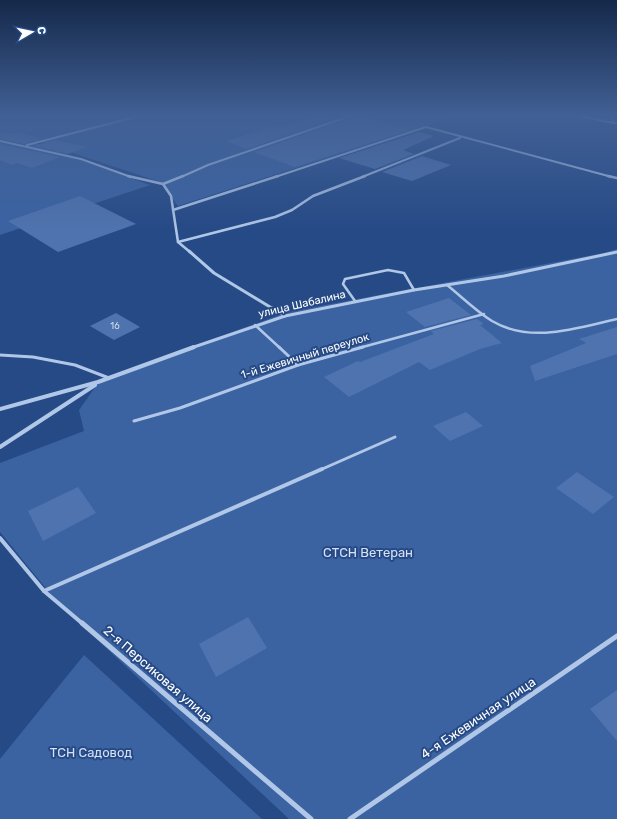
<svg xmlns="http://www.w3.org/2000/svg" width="617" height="819" font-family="Rubik,sans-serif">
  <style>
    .green { fill: #3b63a2 }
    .building { fill: #4f73ae }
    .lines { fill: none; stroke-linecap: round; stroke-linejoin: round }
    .service-far3 { stroke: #b1c7e8; stroke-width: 2.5 }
    .service-far2 { stroke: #b1c7e8; stroke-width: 3 }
    .service-far1 { stroke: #b1c7e8; stroke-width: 4 }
    .service { stroke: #b1c7e8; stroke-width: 5 }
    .minor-far3 { stroke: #b1c7e8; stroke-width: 2 }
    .minor-far2 { stroke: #b1c7e8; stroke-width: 2.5 }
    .minor-far1 { stroke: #b1c7e8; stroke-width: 3 }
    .minor { stroke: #b1c7e8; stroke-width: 4 }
    .labels { text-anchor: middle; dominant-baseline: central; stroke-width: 4; stroke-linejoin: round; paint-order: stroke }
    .number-label { font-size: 9px; fill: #d3dceb }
    .street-label { font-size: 11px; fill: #fff; stroke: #264a86 }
    .near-park-label { font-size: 13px; fill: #d5e2f6; stroke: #264a86 }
    .near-street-label { font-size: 13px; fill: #fff; stroke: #264a86 }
  </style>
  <rect width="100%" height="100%" fill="#264a86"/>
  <!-- green -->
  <g class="green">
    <path d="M0,116H457L178,206L160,182L43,143L0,136Z"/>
    <path d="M0,138L39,144L150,185L0,235Z"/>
    <path d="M617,249V819H289L57,602L0,532V463L84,431L79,410L101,379L288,312L604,253Z"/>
    <path d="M84,655L262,819H0V759Z"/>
  </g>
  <!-- building -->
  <g class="building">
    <path d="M314,116L335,118L247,149L226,141L278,125L285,126Z"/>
    <path d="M362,117L410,130L295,167L254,152L345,120Z"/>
    <path d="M419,132L434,136L403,150L414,154L375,169L339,158Z"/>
    <path d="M15,133L43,138L25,144L0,139V134Z"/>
    <path d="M55,140L86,147L68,154L34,146Z"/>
    <path d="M0,144L60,157L32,168L17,163L12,165L0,160Z"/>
    <path d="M422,156L451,165L412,181L382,172Z"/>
    <path d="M80,196L136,224L58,252L8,221Z"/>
    <path d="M449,298L471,315L425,327L406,312Z"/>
    <path d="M116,313L140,327L114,340L90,326Z"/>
    <path d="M477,319L484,324L480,325L502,343L480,349L430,370L419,362L349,397L324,377L358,361L360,362L434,334L431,331Z"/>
    <path d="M617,327V354L535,381L530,366L586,343L579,339Z"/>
    <path d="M466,412L483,426L450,441L433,426Z"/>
    <path d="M577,472L614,497L593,514L556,488Z"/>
    <path d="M78,487L96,513L43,541L28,511Z"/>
    <path d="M248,617L267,648L216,677L199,644Z"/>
    <path d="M617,690V741L590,709Z"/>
  </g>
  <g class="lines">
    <!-- service-far3 -->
    <g class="service-far3">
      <path d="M447,285C462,297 476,311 492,321C531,344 577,328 617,319"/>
      <path d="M355,301L343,284L345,279L388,270L404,273L414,290"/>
      <path d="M255,325L280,348"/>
      <path d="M359,348L484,314"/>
    </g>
    <!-- service-far2 -->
    <g class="service-far2">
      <path d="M279,347L298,365"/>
      <path d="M0,355L33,357L75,365L109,378"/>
      <path d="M134,421L180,408L298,365L363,347"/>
      <path d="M320,470L395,437"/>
    </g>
    <!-- service-far1 -->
    <g class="service-far1">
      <path d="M0,538L44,591L83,624"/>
      <path d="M44,591L322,469"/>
    </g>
    <!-- service -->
    <g class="service">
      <path d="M82,623L311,819"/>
      <path d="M350,819L617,636"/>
    </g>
    <!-- minor-far3 -->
    <g class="minor-far3">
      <path d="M579,116L614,123"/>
      <path d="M612,116L614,123H617"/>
      <path d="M0,141L81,159L131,177"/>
      <path d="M27,145L139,116"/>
      <path d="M181,177L208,165L350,116"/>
      <path d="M275,177L426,127L612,177"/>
      <path d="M362,177L460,138"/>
    </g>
    <!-- minor-far2 -->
    <g class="minor-far2">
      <path d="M128,176L163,184L171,196L178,242L190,252"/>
      <path d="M608,176L617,178"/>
      <path d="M163,184L183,176"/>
      <path d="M173,210L278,176"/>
      <path d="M178,242L275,217L292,210L313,196L365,176"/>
    </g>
    <!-- minor-far1 -->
    <g class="minor-far1">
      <path d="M189,251L214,273L285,316"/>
      <path d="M191,348L285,316L414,290L504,276L617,252"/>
    </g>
    <!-- minor -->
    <g class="minor">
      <path d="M0,409L98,382L194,347"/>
      <path d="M0,447L95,385"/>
    </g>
  </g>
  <!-- sky -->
  <linearGradient id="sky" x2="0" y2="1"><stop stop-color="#15294a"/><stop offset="0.5" stop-color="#416095"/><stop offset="1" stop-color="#416095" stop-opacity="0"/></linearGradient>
  <rect width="617" height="231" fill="url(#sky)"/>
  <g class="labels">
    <!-- number labels -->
    <g class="number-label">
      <text x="115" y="326">16</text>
    </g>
    <!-- street labels -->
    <g class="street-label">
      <text transform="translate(302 304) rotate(-13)">улица Шабалина</text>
      <text transform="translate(305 356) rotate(-17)">1-й Ежевичный переулок</text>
    </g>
    <!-- near-park labels -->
    <g class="near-park-label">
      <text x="368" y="552">СТСН Ветеран</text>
      <text x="91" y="752">ТСН Садовод</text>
    </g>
    <!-- near-street labels -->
    <g class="near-street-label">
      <text transform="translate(158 674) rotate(41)">2-я Персиковая улица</text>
      <text transform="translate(478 718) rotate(-34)">4-я Ежевичная улица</text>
    </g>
  </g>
  <!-- north arrow -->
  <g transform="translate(32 32) rotate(81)" stroke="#264a86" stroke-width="3" paint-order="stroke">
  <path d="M0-3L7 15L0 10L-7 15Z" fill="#ffffff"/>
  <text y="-6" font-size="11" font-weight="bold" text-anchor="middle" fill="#ffffff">С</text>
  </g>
</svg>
